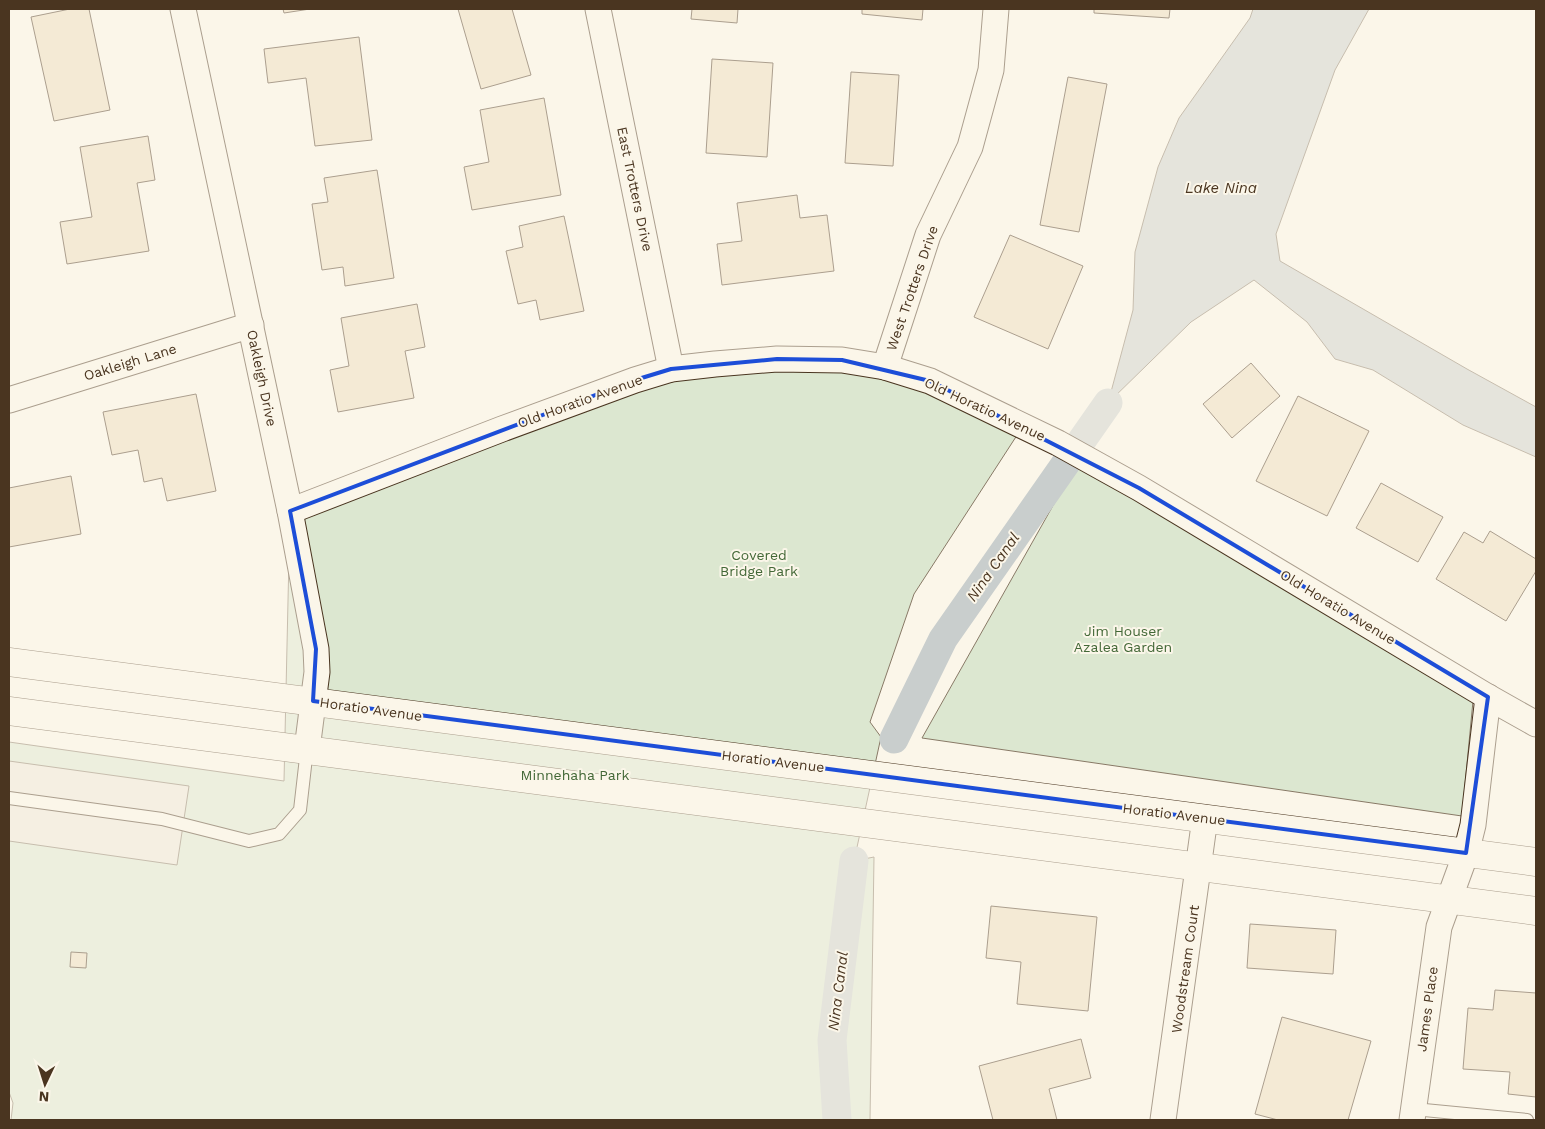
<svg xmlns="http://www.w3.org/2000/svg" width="1545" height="1129" font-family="'Work Sans',sans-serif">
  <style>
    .green { fill: #dce7d0; stroke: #887966 }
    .parking { fill: #ede7d9; stroke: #887966 }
    .water { fill: #c9cecd; stroke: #887966 }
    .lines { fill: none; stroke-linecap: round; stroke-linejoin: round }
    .canal { stroke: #c9cecd; stroke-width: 29 }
    .building { fill: #ecdcbc; stroke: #4a3520 }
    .service-casing { stroke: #4a3520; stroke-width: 14 }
    .minor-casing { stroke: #4a3520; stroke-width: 27 }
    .secondary-casing { stroke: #4a3520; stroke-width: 29 }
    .service { stroke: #fbf6e9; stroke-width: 12 }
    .minor { stroke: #fbf6e9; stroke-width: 25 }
    .secondary { stroke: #fbf6e9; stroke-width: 28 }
    .marked { fill: none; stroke: #1d4ed8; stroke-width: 4; stroke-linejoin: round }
    .labels { text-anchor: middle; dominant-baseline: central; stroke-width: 4; stroke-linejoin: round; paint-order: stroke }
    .street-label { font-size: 14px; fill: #4a3520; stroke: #fbf6e9 }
    .park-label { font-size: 14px; fill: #436837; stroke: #fbf6e9 }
    .water-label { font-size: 15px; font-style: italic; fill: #4a3520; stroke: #fbf6e9 }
  </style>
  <rect width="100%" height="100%" fill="#fbf6e9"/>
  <!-- green -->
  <g class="green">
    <path d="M842,360L1023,426L914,594L870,722L881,737L854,861L874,857L870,1120H11L13,1103L9,1092V742L284,781L290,511L635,380Z"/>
    <path d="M1077,463L1473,701L1462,816L922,738Z"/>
  </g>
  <!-- parking -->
  <path class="parking" d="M9,761L189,786L177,865L9,841Z"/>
  <!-- water -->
  <path class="water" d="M1253,9H1369L1335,70L1276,234L1280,261L1467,369L1536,407V457L1463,425L1373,370L1335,359L1307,322L1254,280L1191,322L1108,403L1133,310L1135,252L1158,167L1179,118L1250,18Z"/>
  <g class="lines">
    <!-- canal -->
    <g class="canal">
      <path d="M894,739L943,639L1108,403"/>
      <path d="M837,1120L832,1040L854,861"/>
    </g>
  </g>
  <!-- building -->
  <g class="building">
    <path d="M70,9H89L110,110L54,121L31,17Z"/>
    <path d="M283,9H310L284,13Z"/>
    <path d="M458,9H512L531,75L481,89Z"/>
    <path d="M692,9H738L737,23L691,19Z"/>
    <path d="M862,9H923L922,20L862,14Z"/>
    <path d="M1094,9H1170L1169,18L1094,13Z"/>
    <path d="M359,37L372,140L315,146L306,78L268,83L264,49Z"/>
    <path d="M712,59L773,63L767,157L706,153Z"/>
    <path d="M851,72L899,75L893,166L845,163Z"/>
    <path d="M1068,77L1107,84L1079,232L1040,225Z"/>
    <path d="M544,98L561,195L472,210L464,167L489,162L480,110Z"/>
    <path d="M148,136L155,180L137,183L149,251L67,264L60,222L92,217L80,147Z"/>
    <path d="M377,170L394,278L345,286L343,267L322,270L312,204L328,202L324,178Z"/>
    <path d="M797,195L800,218L827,215L834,271L722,285L717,244L742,241L737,203Z"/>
    <path d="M564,216L584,311L540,320L536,300L518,304L506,251L523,247L519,226Z"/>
    <path d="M1010,235L1083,266L1048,349L974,317Z"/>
    <path d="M417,304L425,347L405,351L414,398L338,412L330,370L349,366L341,318Z"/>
    <path d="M1251,363L1280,396L1232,438L1203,404Z"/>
    <path d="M196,394L216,491L167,501L162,478L144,482L138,450L112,455L103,412Z"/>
    <path d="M1298,396L1369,431L1327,516L1256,481Z"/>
    <path d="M71,476L81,534L9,547V488Z"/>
    <path d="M1381,483L1443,517L1418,562L1356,528Z"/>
    <path d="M1490,531L1536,559V571L1506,621L1436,579L1464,532L1483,543Z"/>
    <path d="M991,906L1097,917L1088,1011L1017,1004L1021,962L986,958Z"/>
    <path d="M1250,924L1336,930L1333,974L1247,968Z"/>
    <path d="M71,952L87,953L86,968L70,967Z"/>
    <path d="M1495,990L1536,993V1097L1508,1094L1510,1072L1463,1069L1468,1008L1493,1010Z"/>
    <path d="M1282,1017L1371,1041L1348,1120H1278L1255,1114Z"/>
    <path d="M1081,1039L1091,1078L1049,1089L1057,1120H993L979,1066Z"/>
  </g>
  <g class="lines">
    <!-- service casing -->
    <g class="service-casing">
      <g id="service">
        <path d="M9,798L162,819L249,841L279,834L300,810L307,749"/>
        <path d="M1414,1109L1527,1120"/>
      </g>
    </g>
    <!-- minor casing -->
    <g class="minor-casing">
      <g id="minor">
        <path d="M183,9L290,511L316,649L317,672L307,749"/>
        <path d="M598,9L671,369"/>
        <path d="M885,367L928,235L970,147L991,70L996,9"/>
        <path d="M9,400L251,325"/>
        <path d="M290,511L502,429L635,380L671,369L715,364L777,359L842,360L885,367L930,381L1058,443L1139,488L1488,697L1536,724"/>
        <path d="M1163,1120L1205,818"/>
        <path d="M1412,1120L1439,927L1466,853L1473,825L1488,697"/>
      </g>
    </g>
    <!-- secondary casing -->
    <g class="secondary-casing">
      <g id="secondary">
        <path d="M9,662L1536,862"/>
        <path d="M9,711L1536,911"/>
      </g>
    </g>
    <!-- service -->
    <use href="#service" class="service"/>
    <!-- minor -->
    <use href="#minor" class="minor"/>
    <!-- secondary -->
    <use href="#secondary" class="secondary"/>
  </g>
  <!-- marked area -->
  <path d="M0 0H1545V1129H0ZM777,359L842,360L930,381L1139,488L1488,697L1466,853L313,701L316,649L290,511L635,380L671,369Z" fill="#fbf6e9" fill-opacity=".55" fill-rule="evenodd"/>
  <path class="marked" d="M777,359L842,360L930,381L1139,488L1488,697L1466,853L313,701L316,649L290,511L635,380L671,369Z"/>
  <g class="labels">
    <!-- street labels -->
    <g class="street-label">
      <text transform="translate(635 189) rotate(78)">East Trotters Drive</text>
      <text transform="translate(912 288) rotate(-71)">West Trotters Drive</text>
      <text transform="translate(130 362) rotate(-17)">Oakleigh Lane</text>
      <text transform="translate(262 378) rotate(78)">Oakleigh Drive</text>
      <text transform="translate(580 401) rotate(-20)">Old Horatio Avenue</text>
      <text transform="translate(985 409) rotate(25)">Old Horatio Avenue</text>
      <text transform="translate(1338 607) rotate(31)">Old Horatio Avenue</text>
      <text transform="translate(371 709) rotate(8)">Horatio Avenue</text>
      <text transform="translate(773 761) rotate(7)">Horatio Avenue</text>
      <text transform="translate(1174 814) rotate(7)">Horatio Avenue</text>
      <text transform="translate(1185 969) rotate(-82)">Woodstream Court</text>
      <text transform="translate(1427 1009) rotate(-82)">James Place</text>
    </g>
    <!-- park labels -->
    <g class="park-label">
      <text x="759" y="555">Covered<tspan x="759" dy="16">Bridge Park</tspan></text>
      <text x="1123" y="631">Jim Houser<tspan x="1123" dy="16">Azalea Garden</tspan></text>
      <text x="575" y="775">Minnehaha Park</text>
    </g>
    <!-- water labels -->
    <g class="water-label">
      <text x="1221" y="188">Lake Nina</text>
      <text transform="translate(993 567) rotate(-55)">Nina Canal</text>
      <text transform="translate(838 991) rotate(-83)">Nina Canal</text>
    </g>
  </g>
  <!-- border -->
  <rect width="1545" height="1129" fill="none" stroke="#4a3520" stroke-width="20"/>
  <!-- north arrow -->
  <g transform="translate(45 1084) rotate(184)" stroke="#fbf6e9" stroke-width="4" paint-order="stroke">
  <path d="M0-4L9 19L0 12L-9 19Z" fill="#4a3520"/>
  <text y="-8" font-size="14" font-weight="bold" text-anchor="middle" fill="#4a3520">N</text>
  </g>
</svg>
